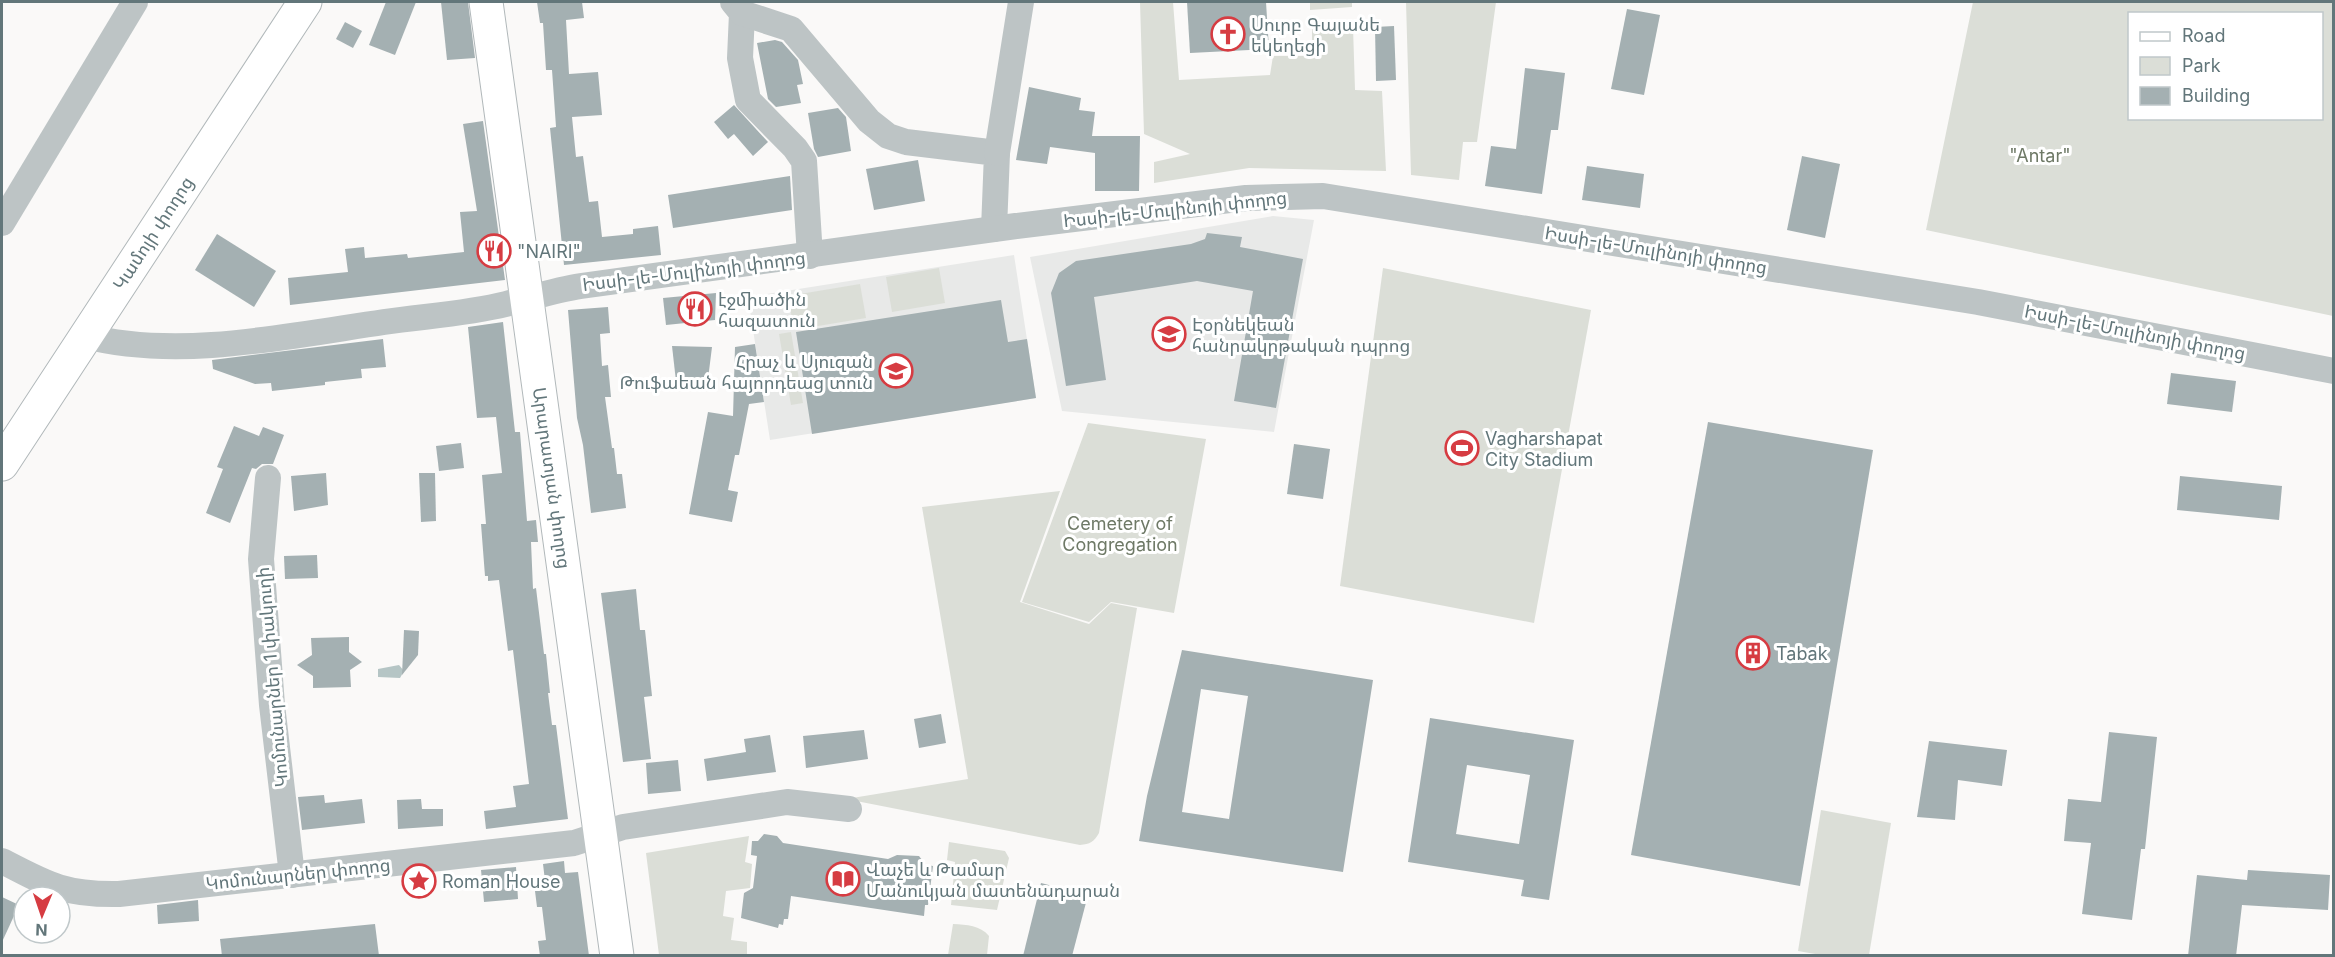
<svg xmlns="http://www.w3.org/2000/svg" width="2335" height="957" font-family="Inter,'Noto Sans Armenian',sans-serif">
  <style>
    .built { fill: #e8e9e8 }
    .green { fill: #dbded7; fill-rule: evenodd }
    .water { fill: #b5c5c5 }
    .building { fill: #a4b0b2; fill-rule: evenodd }
    .lines { fill: none; stroke-linecap: round; stroke-linejoin: round }
    .major-casing { stroke: #b1b8ba; stroke-width: 35 }
    .minor { stroke: #bdc4c5; stroke-width: 26 }
    .major { stroke: #fff; stroke-width: 33 }
    .labels { text-anchor: middle; dominant-baseline: central; stroke-width: 6; stroke-linejoin: round; paint-order: stroke }
    .poi-label { font-size: 18px; fill: #62767a; stroke: #fff; text-anchor: start }
    .park-label { font-size: 18px; fill: #6e7966; stroke: #fff }
    .street-label { font-size: 18px; fill: #62767a; stroke: #fff }
  </style>
  <rect width="100%" height="100%" fill="#faf9f8"/>
  <!-- built -->
  <g class="built">
    <path d="M1273,216L1314,220L1274,432L1062,411L1030,257Z"/>
    <path d="M1014,255L1036,398L770,440L748,297Z"/>
  </g>
  <!-- green -->
  <g class="green">
    <path d="M1140,2H1173L1179,80L1270,75L1273,56H1312V28L1353,27L1355,90L1382,91L1386,171L1249,168L1154,183V162L1190,154L1144,134Z"/>
    <path d="M1310,2H1352V7L1310,10Z"/>
    <path d="M1406,2H1496L1477,142H1463L1459,180L1411,175Z"/>
    <path d="M1973,2H2333V316L1926,230ZM2130,14H2322V118H2130Z"/>
    <path d="M939,268L945,303L892,312L886,277Z"/>
    <path d="M1383,268L1591,310L1534,623L1340,586Z"/>
    <path d="M860,284L866,318L794,330L788,296Z"/>
    <path d="M791,332L803,403L791,405L779,334Z"/>
    <path d="M1088,423L1206,439L1174,613L1111,602L1089,622L1022,602Z"/>
    <path d="M1060,491L1020,602L1089,624L1111,603L1137,608L1099,833C1094,842 1090,844 1080,845L846,799L968,779L922,507Z"/>
    <path d="M1821,810L1891,823L1869,955H1821L1798,951Z"/>
    <path d="M749,836L745,862L752,864L750,888L726,891L723,916L734,918L731,940L747,942V955H659L646,853Z"/>
    <path d="M949,842L1005,851L1009,858L997,910L951,905L955,862L947,860Z"/>
    <path d="M953,924C967,925 980,925 989,936L987,955H948Z"/>
  </g>
  <!-- water -->
  <path class="water" d="M399,665L404,671L400,678L378,677V669Z"/>
  <!-- building -->
  <g class="building">
    <path d="M386,2H416L395,55L369,45Z"/>
    <path d="M441,2H468L475,58L447,60Z"/>
    <path d="M537,2H582L584,18L566,20L569,74L598,72L602,115L572,117L576,157L583,156L589,202L598,201L602,237L633,234V229L658,226L661,255L564,265L550,128L556,127L552,70H546L543,23H540Z"/>
    <path d="M1187,2H1266L1269,49L1190,53Z"/>
    <path d="M1627,9L1660,15L1644,95L1611,89Z"/>
    <path d="M345,22L362,31L353,48L336,39Z"/>
    <path d="M1394,26L1396,80L1376,81L1375,27Z"/>
    <path d="M775,40L782,42L798,60L803,84L797,85L801,103L776,107L768,99L757,43Z"/>
    <path d="M1525,68L1565,73L1558,130H1551L1542,194L1485,186L1491,146L1516,149Z"/>
    <path d="M1029,87L1081,98L1079,110L1095,112L1092,136H1140L1139,191H1095V153L1050,147L1047,164L1016,160Z"/>
    <path d="M734,105L768,142L753,156L734,134L728,139L714,122Z"/>
    <path d="M838,108L846,117L851,151L818,157L814,149L808,113Z"/>
    <path d="M483,121L505,280L290,305L288,278L348,272L345,249L364,247L365,258L407,254L408,258L464,252L460,212L477,211L463,124Z"/>
    <path d="M1802,156L1840,164L1825,238L1787,230Z"/>
    <path d="M918,160L925,201L874,210L866,169Z"/>
    <path d="M1587,166L1644,174L1640,208L1582,200Z"/>
    <path d="M790,176L792,210L673,228L668,195Z"/>
    <path d="M1207,233L1242,237L1240,247L1303,259L1276,408L1234,401L1253,291L1197,281L1094,297L1106,380L1066,386L1051,293L1059,273L1076,261L1191,244L1205,239Z"/>
    <path d="M217,234L276,271L254,307L195,270Z"/>
    <path d="M716,293L715,320L666,325L663,298Z"/>
    <path d="M1001,300L1008,342L1027,339L1036,398L812,434L796,332Z"/>
    <path d="M608,307L610,333L600,334L602,366L608,365L611,397H605L612,448H614L617,474H622L626,508L591,513L583,445L577,418L568,310Z"/>
    <path d="M503,322L515,432H520L527,521L536,520L538,542H531L533,589L536,588L544,654H546L550,693H548L552,725H556L568,819L486,829L484,811L516,807L513,786L529,784L513,650L508,651L499,580L488,581V576H485L481,524H486L482,475L502,473L496,417L477,418L468,327Z"/>
    <path d="M383,339L386,367L361,369L362,378L325,382V385L272,391L271,383L255,384L213,369L212,360Z"/>
    <path d="M755,344L764,402L749,404L739,455H735L728,490L738,492L732,522L689,514L708,412L733,416L735,347Z"/>
    <path d="M672,346L712,347L707,387L677,390Z"/>
    <path d="M2171,373L2236,381L2232,412L2167,404Z"/>
    <path d="M1708,422L1873,450L1800,886L1631,855Z"/>
    <path d="M234,426L259,436L263,427L284,435L273,464H262L256,469L252,468L230,523L206,513L223,469L217,467Z"/>
    <path d="M461,443L464,468L439,471L436,446Z"/>
    <path d="M1294,444L1330,449L1323,499L1287,494Z"/>
    <path d="M326,473L328,505L294,511L291,476Z"/>
    <path d="M419,473H435L436,521L421,522Z"/>
    <path d="M2180,476L2282,486L2279,520L2177,510Z"/>
    <path d="M317,555L318,578L285,579L284,556Z"/>
    <path d="M636,589L640,630H645L652,696L644,697L651,759L623,762L601,593Z"/>
    <path d="M404,630L419,631L418,655L402,675Z"/>
    <path d="M349,637V652L362,662L350,670L351,687L313,688V676L297,665L312,655L311,638Z"/>
    <path d="M1182,650L1373,680L1343,872L1139,841L1147,796ZM1201,689L1248,696L1229,819L1182,812Z"/>
    <path d="M941,714L946,743L919,748L914,719Z"/>
    <path d="M1430,718L1574,740L1549,900L1521,896L1524,880L1408,862ZM1467,765L1530,775L1519,844L1456,834Z"/>
    <path d="M864,730L868,759L806,768L803,736Z"/>
    <path d="M2109,732L2157,737L2145,849H2141L2132,920L2082,914L2091,843L2064,841L2068,799L2101,802Z"/>
    <path d="M770,735L776,772L707,781L704,759L746,752L744,739Z"/>
    <path d="M1929,741L2007,750L2002,786L1958,780L1955,820L1917,817Z"/>
    <path d="M678,760L681,791L648,794L646,763Z"/>
    <path d="M324,795L325,803L362,799L365,823L302,830L298,797Z"/>
    <path d="M421,799L422,809H443V826L398,829L397,800Z"/>
    <path d="M764,834L777,836L783,843L888,859L897,855L919,856L926,865L933,866L928,905H925L924,916L791,896L788,919H784L783,925L779,924L778,928L741,918L744,893L753,888L757,856L751,855L752,841H758Z"/>
    <path d="M564,861L565,873L578,872L589,956H540L538,941L546,940L542,907H537L535,891L546,889L543,864Z"/>
    <path d="M516,867L518,899L484,902L481,870Z"/>
    <path d="M2248,870L2330,875L2328,910L2242,905L2236,956H2188L2197,875L2247,880Z"/>
    <path d="M1041,883L1088,895L1072,956H1023Z"/>
    <path d="M2,897L19,905L2,942Z"/>
    <path d="M198,900L199,921L158,924L157,905Z"/>
    <path d="M375,924L379,956H222L220,939Z"/>
  </g>
  <g class="lines">
    <!-- major casing -->
    <g class="major-casing">
      <g id="major">
        <path d="M486,2L617,956"/>
        <path d="M2,464L305,2"/>
      </g>
    </g>
    <!-- minor -->
    <g class="minor">
      <path d="M733,2L742,13L740,58L748,100L795,148L804,161L810,256"/>
      <path d="M742,13L791,29L869,121L888,136L906,142L997,153L994,229"/>
      <path d="M997,153L1021,2"/>
      <path d="M2,223L135,2"/>
      <path d="M85,336C178,360 289,336 384,322C424,316 466,314 506,304C531,298 555,290 581,286L1016,226L1246,198L1323,196L1978,302L2334,371"/>
      <path d="M268,478L261,559L272,705L292,875"/>
      <path d="M2,861C48,885 65,895 119,894L574,843L623,827L787,802L849,809"/>
    </g>
    <!-- major -->
    <use href="#major" class="major"/>
  </g>
  <!-- icons -->
  <defs>
    <g id="church-ring" transform="scale(1.725)"><circle r="9.5" fill="#fff" stroke="#d63c42" stroke-width="1.5"/><path d="M-1.2-6h2.4v3.5h3.3v2.4h-3.3V6h-2.4V-.1h-3.3v-2.4h3.3Z" fill="#d63c42"/></g>
    <g id="restaurant-ring" transform="scale(1.725)"><circle r="9.5" fill="#fff" stroke="#d63c42" stroke-width="1.5"/><path d="M-5-6h1v4h1v-4h1v4h1v-4h1v5L-1.5 .5V6h-2V.5L-5-1ZM5-6V6H3V1.5H1.5Q1.5-4 5-6Z" fill="#d63c42"/></g>
    <g id="school-ring" transform="scale(1.725)"><circle r="9.5" fill="#fff" stroke="#d63c42" stroke-width="1.5"/><path d="M0-5L7-2L0 1L-7-2ZM-4 1L0 2.5L4 1V4Q0 6-4 4Z" fill="#d63c42"/></g>
    <g id="stadium-ring" transform="scale(1.725)"><circle r="9.5" fill="#fff" stroke="#d63c42" stroke-width="1.5"/><path d="M0-5a6.5 5 0 1 0 0 10a6.5 5 0 1 0 0-10ZM-3.5-1.8h7v3.6h-7Z" fill="#d63c42"/></g>
    <g id="building-ring" transform="scale(1.725)"><circle r="9.5" fill="#fff" stroke="#d63c42" stroke-width="1.5"/><path d="M-4-6H4V6H1V3H-1V6H-4ZM-2.5-4.3h1.7v1.8h-1.7ZM.8-4.3h1.7v1.8H.8ZM-2.5-1h1.7V.8h-1.7ZM.8-1h1.7V.8H.8Z" fill="#d63c42"/></g>
    <g id="library-ring" transform="scale(1.725)"><circle r="9.5" fill="#fff" stroke="#d63c42" stroke-width="1.5"/><path d="M-6-4Q-3-5.5-.7-3.5V5Q-3 3-6 4ZM6-4Q3-5.5 .7-3.5V5Q3 3 6 4Z" fill="#d63c42"/></g>
    <g id="sight-ring" transform="scale(1.725)"><circle r="9.5" fill="#fff" stroke="#d63c42" stroke-width="1.5"/><path d="M0-6L1.8-2.2L6-1.7L2.9 1.2L3.7 5.4L0 3.3L-3.7 5.4L-2.9 1.2L-6-1.7L-1.8-2.2Z" fill="#d63c42"/></g>
  </defs>
  <g fill-rule="evenodd">
    <use href="#church-ring" x="1228" y="34"/>
    <use href="#restaurant-ring" x="494" y="251"/>
    <use href="#restaurant-ring" x="695" y="309"/>
    <use href="#school-ring" x="1169" y="334"/>
    <use href="#school-ring" x="896" y="371"/>
    <use href="#stadium-ring" x="1462" y="448"/>
    <use href="#building-ring" x="1753" y="653"/>
    <use href="#library-ring" x="843" y="879"/>
    <use href="#sight-ring" x="419" y="881"/>
  </g>
  <g class="labels">
    <!-- poi labels -->
    <g class="poi-label">
      <text x="1251" y="24">Սուրբ Գայանե<tspan x="1251" dy="21">եկեղեցի</tspan></text>
      <text x="517" y="251">"NAIRI"</text>
      <text x="718" y="299">էջմիածին<tspan x="718" dy="21">հազատուն</tspan></text>
      <text x="1192" y="324">Էօրնեկեան<tspan x="1192" dy="21">հանրակրթական դպրոց</tspan></text>
      <text x="873" y="361" text-anchor="end">Հրաչ և Սյուզան<tspan x="873" dy="21">Թուֆաեան հայորդեաց տուն</tspan></text>
      <text x="1485" y="438">Vagharshapat<tspan x="1485" dy="21">City Stadium</tspan></text>
      <text x="1776" y="653">Tabak</text>
      <text x="866" y="869">Վաչե և Թամար<tspan x="866" dy="21">Մանուկյան մատենադարան</tspan></text>
      <text x="442" y="881">Roman House</text>
    </g>
    <!-- park labels -->
    <g class="park-label">
      <text x="2040" y="155">"Antar"</text>
      <text x="1120" y="523">Cemetery of<tspan x="1120" dy="21">Congregation</tspan></text>
    </g>
    <!-- street labels -->
    <g class="street-label">
      <text transform="translate(1175 209) rotate(-6)">Իսսի-լե-Մուլինոյի փողոց</text>
      <text transform="translate(153 233) rotate(-57)">Կամոյի փողոց</text>
      <text transform="translate(1656 250) rotate(9)">Իսսի-լե-Մուլինոյի փողոց</text>
      <text transform="translate(694 271) rotate(-7)">Իսսի-լե-Մուլինոյի փողոց</text>
      <text transform="translate(2135 332) rotate(11)">Իսսի-լե-Մուլինոյի փողոց</text>
      <text transform="translate(552 478) rotate(82)">Արարատյան փողոց</text>
      <text transform="translate(272 677) rotate(-95)">Կոմունարներ 1 փակուղի</text>
      <text transform="translate(298 874) rotate(-6)">Կոմունարներ փողոց</text>
    </g>
  </g>
  <!-- border -->
  <rect width="2335" height="957" fill="none" stroke="#62767a" stroke-width="6"/>
  <!-- legend -->
  <rect x="2128" y="12" width="195" height="108" fill="#ffffff" stroke="#c0c8ca" stroke-width="1.5"/>
  <rect x="2140" y="32" width="30" height="9" fill="#ffffff" stroke="#c0c8ca" stroke-width="1.5"/>
  <text x="2182" y="42" font-size="18" fill="#62767a">Road</text>
  <rect x="2140" y="57" width="30" height="18" fill="#dbded7" stroke="#c0c8ca" stroke-width="1.5"/>
  <text x="2182" y="72" font-size="18" fill="#62767a">Park</text>
  <rect x="2140" y="87" width="30" height="18" fill="#a4b0b2" stroke="#c0c8ca" stroke-width="1.5"/>
  <text x="2182" y="102" font-size="18" fill="#62767a">Building</text>
  <!-- north arrow -->
  <g transform="translate(42 915) rotate(182)"><circle r="28" fill="#ffffff" stroke="#c0c8ca" stroke-width="1.5"/>
  <path d="M0-4.5L10 22L0 15L-10 22Z" fill="#d63c42"/>
  <text y="-9" font-size="16" font-weight="bold" text-anchor="middle" fill="#62767a">N</text>
  </g>
</svg>
